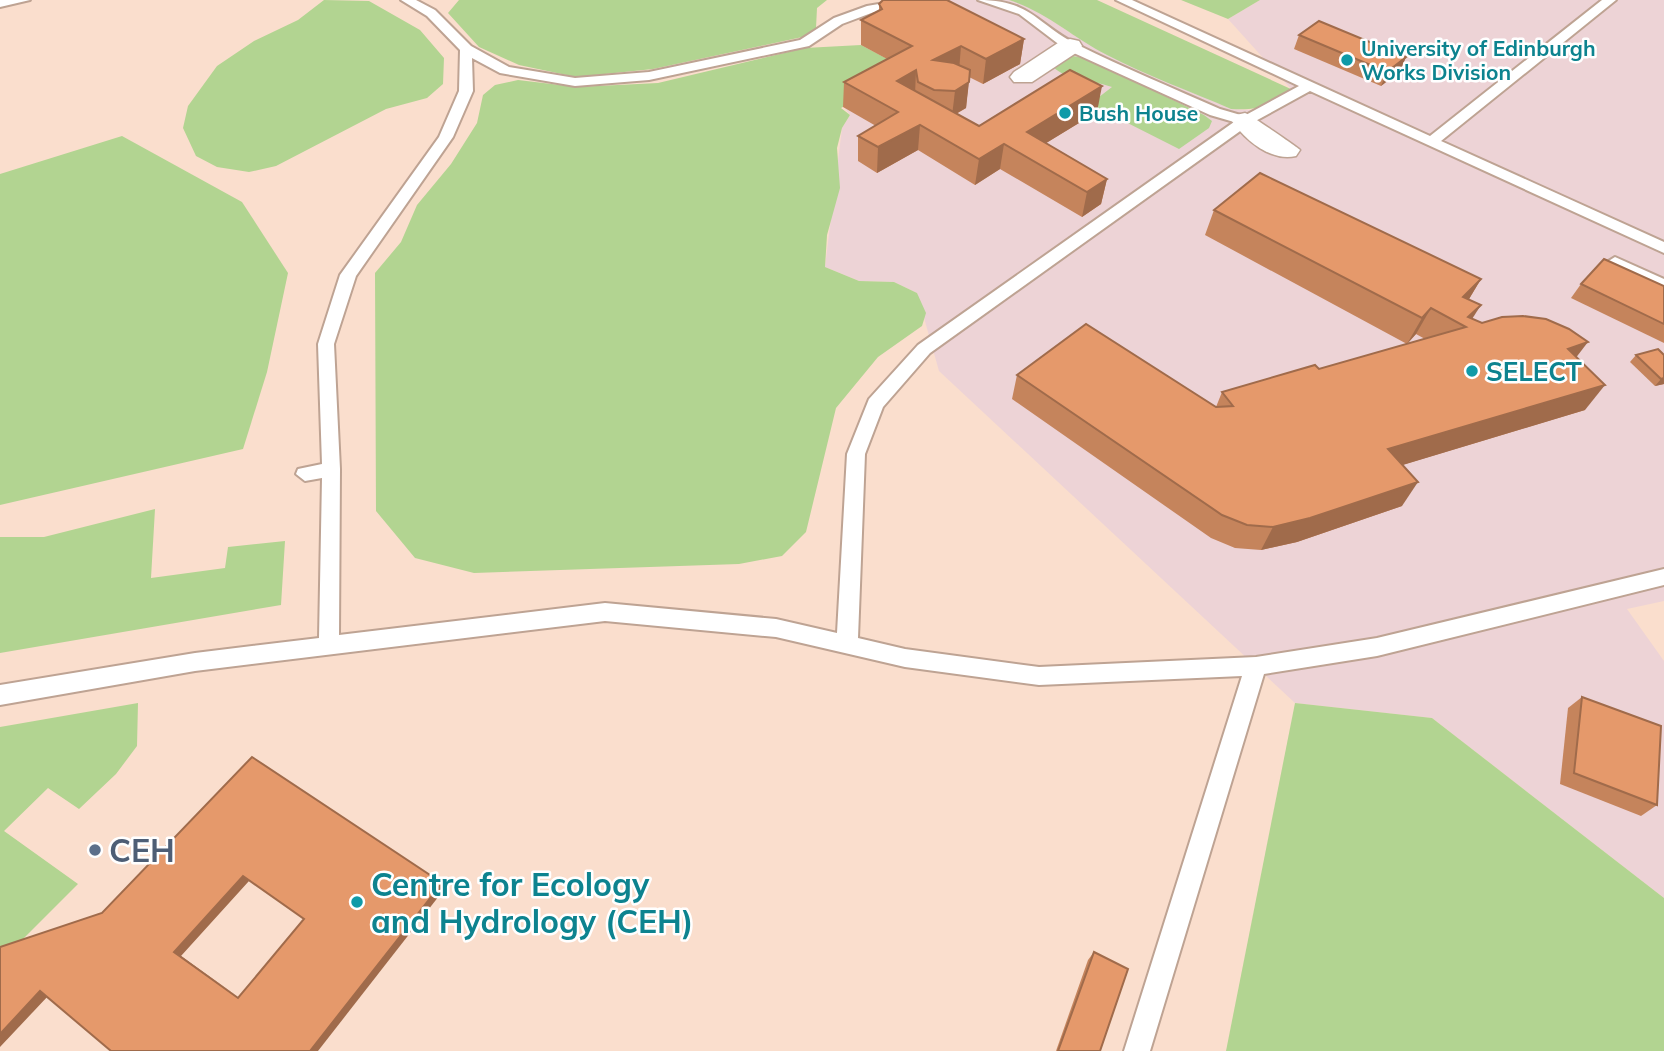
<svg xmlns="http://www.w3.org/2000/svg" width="1664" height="1051" font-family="Mulish,sans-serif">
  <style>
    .commercial { fill: #edd3d6 }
    .green { fill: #b2d491 }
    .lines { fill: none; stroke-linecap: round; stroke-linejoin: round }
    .service-casing { stroke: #bea393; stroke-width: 4 }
    .minor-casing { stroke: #bea393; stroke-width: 3 }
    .service { fill: #fff; fill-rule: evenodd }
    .minor { fill: #fff; fill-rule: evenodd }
    .wall { fill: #c5845c }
    .shaded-wall { fill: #a06b4b }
    .building { fill: #e5996b; stroke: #a06b4b; stroke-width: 2; fill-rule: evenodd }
    .culture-dot { fill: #0f9aa8; stroke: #fff; stroke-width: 2.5 }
    .service-dot { fill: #5c6f8a; stroke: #fff; stroke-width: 2.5 }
    .labels { text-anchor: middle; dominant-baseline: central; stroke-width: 5; stroke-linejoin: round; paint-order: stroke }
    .far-culture-label { font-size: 21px; font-weight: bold; fill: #0d838f; stroke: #fff; text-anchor: start }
    .culture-label { font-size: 26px; font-weight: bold; fill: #0d838f; stroke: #fff; text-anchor: start }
    .near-service-label { font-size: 32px; font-weight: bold; fill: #4e5e75; stroke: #fff; text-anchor: start }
    .near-culture-label { font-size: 32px; font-weight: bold; fill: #0d838f; stroke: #fff; text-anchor: start }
  </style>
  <rect width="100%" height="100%" fill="#fadecd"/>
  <!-- commercial -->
  <path class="commercial" d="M946,0H1009L1033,7L1075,36L1231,109L1252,110L1273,104L1292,90L1228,19L1260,0H1664V601L1627,609L1664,661V898L1432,718L1295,703L939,371L917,293L894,282L859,281L825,267L842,128L850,115L844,107L910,71L861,45Z"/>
  <!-- green -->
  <g class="green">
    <path d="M324,0L369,1L420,30L444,58L443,84L427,98L386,109L276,166L249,172L217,167L196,156L183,128L188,106L217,66L254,41L298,20Z"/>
    <path d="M459,0H827L817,8L816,28L807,36L653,69L576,77L519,65L479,47L448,13Z"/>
    <path d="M1009,0H1097L1293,90C1272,105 1257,111 1231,109C1190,91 1147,76 1107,55C1072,37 1047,12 1009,0Z"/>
    <path d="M1181,0H1260L1228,19Z"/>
    <path d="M861,45L910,71L841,108L850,115L842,128L837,148L840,188L827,235L825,267L859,281L894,282L917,293L926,313L922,326L878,357L836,408L806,532L782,556L739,564L474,573L415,558L376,511L375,273L401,242L417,205L451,164L477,123L483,95L495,85L518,80L577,87L658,83L805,48Z"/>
    <path d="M1073,56L1089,59L1204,115L1212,121L1209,128L1179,149L1090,104L1112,87C1090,79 1069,83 1051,65Z"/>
    <path d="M122,136L242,202L288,273L267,372L243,449L0,505V174Z"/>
    <path d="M155,509L151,578L225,568L228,547L285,541L281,605L0,653V537H44Z"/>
    <path d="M138,703L137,746L116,774L79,809L48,788L4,831L78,884L11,951L0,954V727Z"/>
    <path d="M1295,703L1432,718L1664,898V1051H1226Z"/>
  </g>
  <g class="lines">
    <!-- service casing -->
    <g class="service-casing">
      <g id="service">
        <path d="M0,0H30L0,7Z"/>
        <path d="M401,0H416L435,10L471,46L509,67L575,78L649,72L800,40L834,18L867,6L902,0H929L874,12L842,24L809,46L649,80L575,86L500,73L472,58L473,91L453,137L356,276L334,344L340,469L339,635L605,603L776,619L837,633L847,454L869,399L918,345L1234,122L1210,115L1065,49L1019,14L978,0C1032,0 1036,24 1078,45C1124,68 1173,88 1220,109L1244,116L1299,86L1116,0H1132L1430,136L1602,0H1616L1441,141L1664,242V253L1310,91L1250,124L930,353L883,407L865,454L858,638L905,649L1039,667L1256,657L1377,638L1664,569V585L1377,656L1264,674L1150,1051H1124L1242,676L1039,685L905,667L776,637L605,621L195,671L0,705V685L195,653L319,638L322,478L305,481L296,474L298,469L322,464L318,344L340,275L439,137L459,91L460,50L427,16Z"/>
        <path d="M1615,257L1664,279V290L1609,266L1607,262Z"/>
      </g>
    </g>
    <!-- minor casing -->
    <g class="minor-casing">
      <g id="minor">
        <path d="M1070,39L1079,41L1082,46L1079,51L1032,82H1014L1010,77L1014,72L1061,41Z"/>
        <path d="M1245,113C1249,114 1297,147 1300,150L1296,156C1271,162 1245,140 1232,121L1236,115Z"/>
      </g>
    </g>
    <!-- service -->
    <use href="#service" class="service"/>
    <!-- minor -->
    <use href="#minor" class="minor"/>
  </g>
  <!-- wall -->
  <g class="wall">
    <path d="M879,4L1024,39L1020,64L983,84L969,77L966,108L956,114L979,126L1097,112L1046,143L1107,179L1101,204L1082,217L1000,169L975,185L918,150L877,173L858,161V136L876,126L843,107L844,82L887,59L861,45V20L879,11Z"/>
    <path d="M1299,35L1406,57L1400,71L1381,86L1294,49Z"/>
    <path d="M1214,210L1481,279L1469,299L1472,319L1576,357L1585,410L1402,465V506L1297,542L1261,550L1235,548L1211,538L1012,399L1017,375L1216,407L1222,392L1319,369L1425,339L1416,334L1407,344L1205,235Z"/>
    <path d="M1581,284L1664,286V343L1571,298Z"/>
    <path d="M1636,355H1664V384L1655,386L1630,362Z"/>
    <path d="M1582,697L1657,805L1641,816L1560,784L1568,708Z"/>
    <path d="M1094,952L1100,1051H1056L1088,960Z"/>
  </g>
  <!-- shaded-wall -->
  <g class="shaded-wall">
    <path d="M1024,39L1020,64L983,84L986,59Z"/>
    <path d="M961,46L959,71L933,60Z"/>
    <path d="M1406,57L1400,71L1381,86L1387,72Z"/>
    <path d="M916,70L915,95L897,81Z"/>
    <path d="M969,82L966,108L952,116L955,91Z"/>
    <path d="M1102,86L1097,112L1025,156L1027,132Z"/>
    <path d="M920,125L918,150L877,173L878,147Z"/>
    <path d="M1004,144L1000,169L975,185L979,159Z"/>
    <path d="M1107,179L1101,204L1082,217L1087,192Z"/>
    <path d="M1481,279L1466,304L1463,297Z"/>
    <path d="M1481,305L1465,330L1468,317Z"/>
    <path d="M1431,308L1416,334L1407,344L1422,318Z"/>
    <path d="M1588,342L1568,368V349Z"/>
    <path d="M1664,378V384L1655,386L1661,379Z"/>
    <path d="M1605,385L1585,410L1373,474L1388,449Z"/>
    <path d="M1418,482L1402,506L1297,542L1261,550L1273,527Z"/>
    <path d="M243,876L249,881L181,956L245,1002L174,952Z"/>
    <path d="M442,883L446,887L318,1051H310Z"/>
    <path d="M40,991L49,995L0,1047V1034Z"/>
  </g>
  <!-- building -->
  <g class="building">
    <path d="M883,0H947L1024,39L986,59L961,46L933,60L954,63L970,70L969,82L955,91L934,90L918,82L916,70L897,81L979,126L1070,70L1102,86L1027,132L1107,179L1087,192L1004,144L979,159L920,125L878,147L858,136L898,112L844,82L912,46L861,20L882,9L879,4Z"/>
    <path d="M1319,21L1406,57L1387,72L1299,35Z"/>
    <path d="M1260,173L1481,279L1463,297L1481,305L1468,317L1482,323L1502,317L1523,316L1546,319L1569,329L1588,342L1568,349L1605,385L1388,449L1418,482L1310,518L1273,527L1247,525L1222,515L1017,375L1086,324L1216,407L1233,406L1222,392L1315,365L1319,369L1466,327L1431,308L1422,318L1214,210Z"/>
    <path d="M1604,259L1664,286V324L1581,284Z"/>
    <path d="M1658,349L1664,355V378L1661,379L1636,355Z"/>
    <path d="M1582,697L1661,726L1657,805L1574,773Z"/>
    <path d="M252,757L442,883L310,1051H111L40,991L0,1034V947L102,913ZM243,876L304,919L238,998L174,952Z"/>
    <path d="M1094,952L1128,969L1100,1051H1058Z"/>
  </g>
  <!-- markers -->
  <g class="culture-dot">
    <circle cx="1347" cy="60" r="7"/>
    <circle cx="1065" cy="113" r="7"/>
    <circle cx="1472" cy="371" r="7"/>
    <circle cx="357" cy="902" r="7"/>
  </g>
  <circle class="service-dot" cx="95" cy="850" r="7"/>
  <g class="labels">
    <!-- far-culture labels -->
    <g class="far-culture-label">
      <text x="1361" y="48">University of Edinburgh<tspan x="1361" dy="24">Works Division</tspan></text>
      <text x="1079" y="113">Bush House</text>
    </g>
    <!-- culture labels -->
    <g class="culture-label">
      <text x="1486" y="371">SELECT</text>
    </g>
    <!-- near-service labels -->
    <g class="near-service-label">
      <text x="109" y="850">CEH</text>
    </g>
    <!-- near-culture labels -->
    <g class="near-culture-label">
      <text x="371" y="884">Centre for Ecology<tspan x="371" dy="37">and Hydrology (CEH)</tspan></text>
    </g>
  </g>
</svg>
